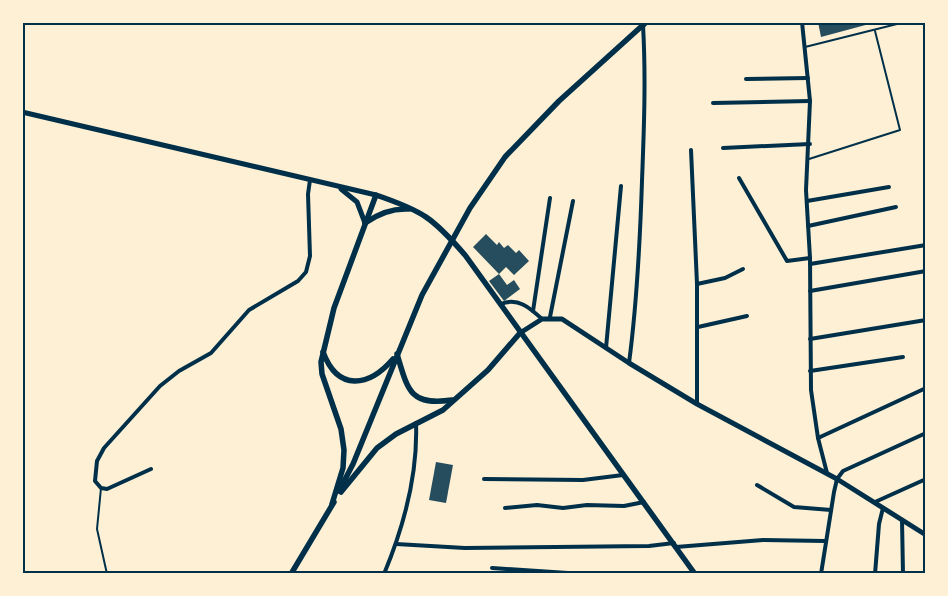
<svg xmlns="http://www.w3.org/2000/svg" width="948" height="596" font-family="Commissioner,sans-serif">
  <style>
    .building { fill: #264d5e }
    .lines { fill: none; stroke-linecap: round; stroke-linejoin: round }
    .service { stroke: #003049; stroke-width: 2 }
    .minor { stroke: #003049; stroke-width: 4 }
    .tertiary { stroke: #003049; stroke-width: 5 }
    .secondary { stroke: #003049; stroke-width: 5.5 }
    .primary { stroke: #003049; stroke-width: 6 }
    .neatline { fill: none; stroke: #003049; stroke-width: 2 }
  </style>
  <rect width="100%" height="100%" fill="#fdf0d5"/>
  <!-- building -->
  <g class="building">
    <path d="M818,22H873V23L821,37Z"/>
    <path d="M486,234L497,245L499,242L504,248L508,245L516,253L519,250L529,261L514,275L506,267L499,274L473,247Z"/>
    <path d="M499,274L507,285L514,280L520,289L504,301L489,281Z"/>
    <path d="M436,462L453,465L446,503L429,500Z"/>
  </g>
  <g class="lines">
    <!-- service -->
    <g class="service">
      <path d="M805,47L905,22"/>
      <path d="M809,159L900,130L875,31"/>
      <path d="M101,488L97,529L107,574"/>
    </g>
    <!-- minor -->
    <g class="minor">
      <path d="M802,22L810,101L806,190L810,258L811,390L818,438L827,473"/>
      <path d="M746,79L808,78"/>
      <path d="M713,103L810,101"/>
      <path d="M723,148L810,144"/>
      <path d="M691,150L697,284V404"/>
      <path d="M739,178L787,261L810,258"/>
      <path d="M807,201L889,187"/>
      <path d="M808,226L896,207"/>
      <path d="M810,264L926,245"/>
      <path d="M697,284L725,278L743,269"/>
      <path d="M810,291L926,271"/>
      <path d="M501,304C518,297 530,308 542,319"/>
      <path d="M533,311L550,198"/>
      <path d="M550,317L573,201"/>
      <path d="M698,327L747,316"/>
      <path d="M810,339L926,320"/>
      <path d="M606,348L621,186"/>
      <path d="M629,363C637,303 640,242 642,181C644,129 646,77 643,25"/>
      <path d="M810,371L903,357"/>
      <path d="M818,438L926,388"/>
      <path d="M151,469L107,489L101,488L95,481L97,461L104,448L160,386L179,371L211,353L249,310L298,281L306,272L310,256L308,194L310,180"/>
      <path d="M484,479L583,480L623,475"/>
      <path d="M757,485L794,507L831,510"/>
      <path d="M875,502L926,479"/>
      <path d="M505,508L537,505L563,508L587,505L624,506L644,502"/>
      <path d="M902,520L903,574"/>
      <path d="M396,544L465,548L649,546L674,543"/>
      <path d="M676,547L763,540L825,541"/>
      <path d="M492,568L583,574"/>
      <path d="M384,574C404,526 418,474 416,423"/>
      <path d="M821,574L834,492L837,479L843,471L926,433"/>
      <path d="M875,574L879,524L883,508"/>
    </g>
    <!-- tertiary -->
    <g class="tertiary">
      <path d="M22,112L376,195"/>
      <path d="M341,189L357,202L365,223"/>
      <path d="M520,333L542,319H562L629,363L697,404L837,479L926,535"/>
    </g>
    <!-- secondary -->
    <g class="secondary">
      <path d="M365,223C379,213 392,208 409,209"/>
      <path d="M323,352C338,392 369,387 393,359"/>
      <path d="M397,354C408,391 410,406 452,400"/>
      <path d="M339,491L353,464L422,295L470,208L505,157L559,101L643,25"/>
      <path d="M341,492L377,448L396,434L443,410L488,370L520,333"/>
      <path d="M332,504L343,468L344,450L341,429L322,374L321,362L334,308L376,195C423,211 433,218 465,255L695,574"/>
      <path d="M291,574L334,502"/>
    </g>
    <!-- primary -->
    <path class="primary" d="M643,25L646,22"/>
  </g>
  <!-- border -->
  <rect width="948" height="596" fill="none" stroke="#fdf0d5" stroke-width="48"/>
  <rect x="24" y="24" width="900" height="548" class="neatline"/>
</svg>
